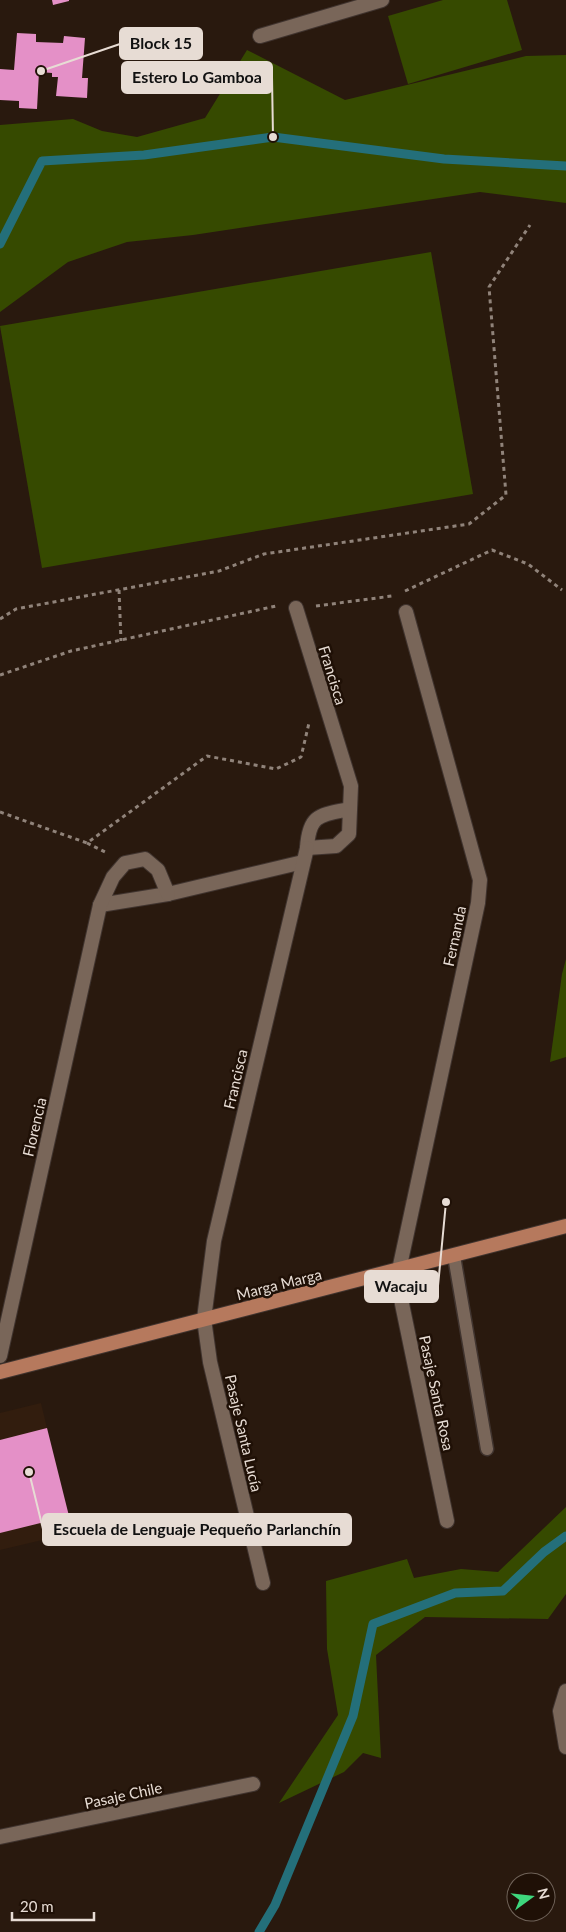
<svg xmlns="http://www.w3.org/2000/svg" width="566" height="1932" font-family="Lato,sans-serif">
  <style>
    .built { fill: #321d0e }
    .green { fill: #364a00 }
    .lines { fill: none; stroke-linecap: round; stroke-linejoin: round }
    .stream { stroke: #246f7a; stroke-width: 9 }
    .building { fill: #e490c7 }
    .service-casing { stroke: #40342f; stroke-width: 15 }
    .minor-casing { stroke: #40342f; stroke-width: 16 }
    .primary-casing { stroke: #40342f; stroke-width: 16 }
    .path { stroke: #90837a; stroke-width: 3; stroke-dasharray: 4 4; stroke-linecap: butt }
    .service { stroke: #796659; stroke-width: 12 }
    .minor { stroke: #796659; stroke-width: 14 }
    .primary { stroke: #b6795d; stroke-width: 14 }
    .labels { text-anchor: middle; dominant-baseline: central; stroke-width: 5; stroke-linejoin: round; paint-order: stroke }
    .street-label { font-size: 15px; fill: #e7dcd4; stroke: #1f1006 }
    .leader { fill: none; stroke: #e7dcd4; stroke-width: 2 }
    .callout-dot { fill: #e7dcd4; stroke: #1f1006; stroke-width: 2 }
    .callout { fill: #e7dcd4; stroke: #e7dcd4; stroke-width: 2 }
    .callout-label { font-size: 16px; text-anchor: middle; font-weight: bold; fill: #111 }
  </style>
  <rect width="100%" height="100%" fill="#29190e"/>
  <!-- built -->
  <path class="built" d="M41,1403L72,1533L0,1550V1413Z"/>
  <!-- green -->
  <g class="green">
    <path d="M443,0H507L522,50L408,84L388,16Z"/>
    <path d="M247,50L345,100L526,56L566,55V203L480,192L193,235L127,242L68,262L0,312V125L73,119L102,131L137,137L205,118Z"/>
    <path d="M431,252L473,494L42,568L0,326Z"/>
    <path d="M566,959V1057L550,1062L562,974Z"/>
    <path d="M566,1507V1594L548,1619L425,1617L376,1655L381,1758L363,1753L344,1772L279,1803L338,1715L327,1649L326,1581L407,1559L414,1578L461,1569L498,1572Z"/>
  </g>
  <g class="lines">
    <!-- stream -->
    <g class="stream">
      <path d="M0,244L42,161L144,155L273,137L444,159L566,166"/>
      <path d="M259,1932L275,1905L353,1716L373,1624L455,1593L503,1591L544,1552L566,1536"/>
    </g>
  </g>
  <!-- building -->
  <g class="building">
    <path d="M52,0H69V1L53,5Z"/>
    <path d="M17,33L36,34V42L63,43L64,36L85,38L82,78H88L87,98L56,96L58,77H52V73L39,72L37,109L19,108V101L0,100V69L14,70Z"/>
    <path d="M47,1428L69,1516L0,1533V1440Z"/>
  </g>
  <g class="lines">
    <!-- service casing -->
    <g class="service-casing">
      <path id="service" d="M454,1256L487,1449"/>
    </g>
    <!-- minor casing -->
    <g class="minor-casing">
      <g id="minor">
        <path d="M260,36L382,0"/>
        <path d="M296,608L351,786L349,834L336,846L307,848C309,814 320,815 350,809"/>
        <path d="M406,612L480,880L478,903L399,1270L402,1304L447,1521"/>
        <path d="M100,905L168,894L303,862"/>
        <path d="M0,1356L100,905L113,877L125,863L145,859L158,870L168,894"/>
        <path d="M263,1583L210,1362L204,1319L214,1241L307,848"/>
        <path d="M566,1691L560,1711L566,1747"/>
        <path d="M0,1837L253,1784"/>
      </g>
    </g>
    <!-- primary casing -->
    <g class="primary-casing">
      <path id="primary" d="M0,1372L566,1226"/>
    </g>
    <!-- path -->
    <g class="path">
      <path d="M119,590L121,641"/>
      <path d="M405,591L492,550L528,564L562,590"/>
      <path d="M316,606L392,596"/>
      <path d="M0,619L16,609L219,571L264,554L469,524L506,495L489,287L530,225"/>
      <path d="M0,675L71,651L276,606"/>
      <path d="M0,812L87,843L207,756L276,769L301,757L309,723"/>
      <path d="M87,843L107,853"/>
    </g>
    <!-- service -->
    <use href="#service" class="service"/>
    <!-- minor -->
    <use href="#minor" class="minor"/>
    <!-- primary -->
    <use href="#primary" class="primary"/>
  </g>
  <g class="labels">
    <!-- street labels -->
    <g class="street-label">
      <text transform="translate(333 675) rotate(73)">Francisca</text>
      <text transform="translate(454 936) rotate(-78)">Fernanda</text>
      <text transform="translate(235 1079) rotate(-77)">Francisca</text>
      <text transform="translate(34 1127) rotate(-77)">Florencia</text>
      <text transform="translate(279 1284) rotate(-14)">Marga Marga</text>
      <text transform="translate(437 1393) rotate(78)">Pasaje Santa Rosa</text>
      <text transform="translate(244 1433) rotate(77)">Pasaje Santa Lucía</text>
      <text transform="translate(123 1795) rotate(-12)">Pasaje Chile</text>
    </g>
  </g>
  <!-- callouts -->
  <path class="leader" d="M41 71L120 44M273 137L272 77M446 1202L438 1286M29 1472L43 1529"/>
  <g class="callout-dot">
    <circle cx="41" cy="71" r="5"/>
    <circle cx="273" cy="137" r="5"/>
    <circle cx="446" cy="1202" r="5"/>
    <circle cx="29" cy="1472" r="5"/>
  </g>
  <g class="callout">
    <rect x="120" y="28" width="82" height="31" rx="5"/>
    <rect x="122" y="62" width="150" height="31" rx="5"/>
    <rect x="365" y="1271" width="73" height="31" rx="5"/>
    <rect x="43" y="1514" width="308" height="31" rx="5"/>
  </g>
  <g class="callout-label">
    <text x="161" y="49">Block 15</text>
    <text x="197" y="83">Estero Lo Gamboa</text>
    <text x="401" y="1292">Wacaju</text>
    <text x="197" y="1535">Escuela de Lenguaje Pequeño Parlanchín</text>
  </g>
  <!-- north arrow -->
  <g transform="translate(531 1897) rotate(75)"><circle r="24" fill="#1f1006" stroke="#6f6258"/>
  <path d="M0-4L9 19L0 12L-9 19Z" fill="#3ed77d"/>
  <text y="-8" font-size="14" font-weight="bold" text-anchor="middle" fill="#e7dcd4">N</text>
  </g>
  <!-- scale -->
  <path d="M12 1912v8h82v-8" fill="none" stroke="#e7dcd4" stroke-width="2.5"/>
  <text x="20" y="1912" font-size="15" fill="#e7dcd4" stroke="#1f1006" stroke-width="4" paint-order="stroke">20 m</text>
</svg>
